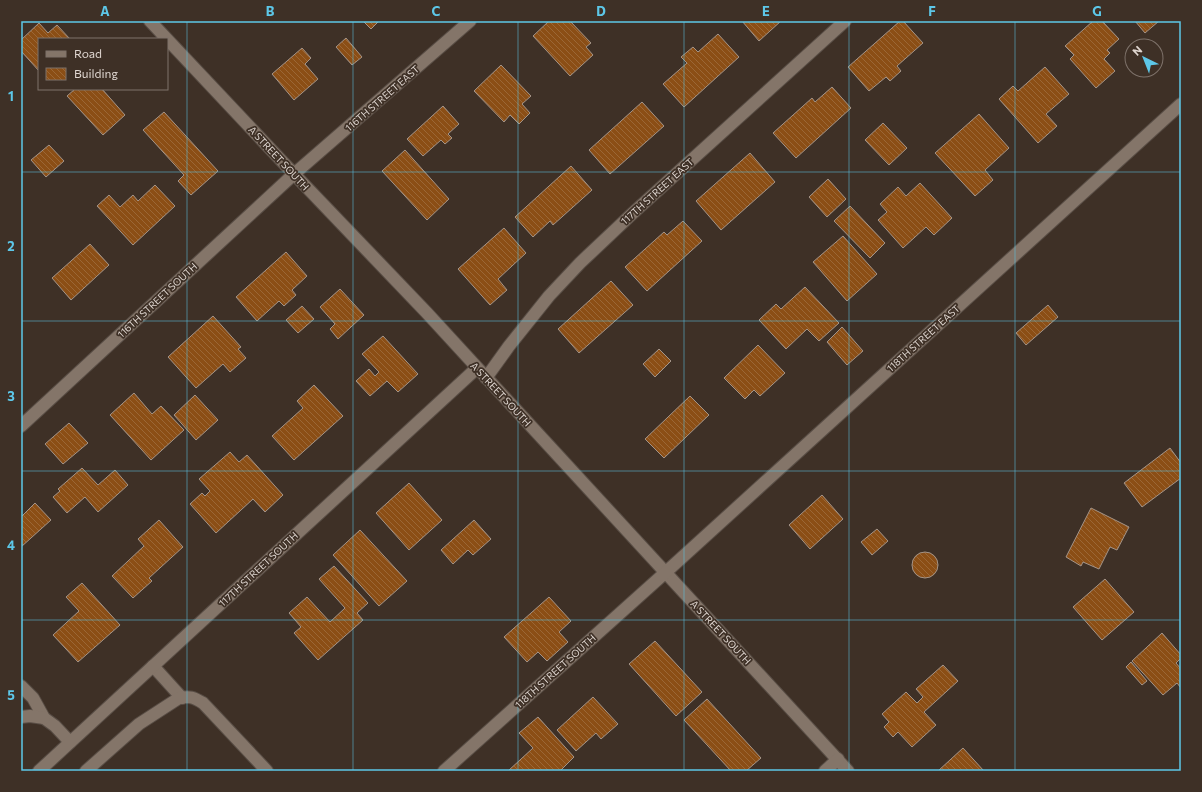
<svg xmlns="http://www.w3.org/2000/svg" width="1202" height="792" font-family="Commissioner,sans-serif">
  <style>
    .building { fill: url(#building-back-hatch); stroke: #a49488 }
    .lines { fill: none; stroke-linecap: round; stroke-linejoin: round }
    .minor-casing { stroke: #584d45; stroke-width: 14 }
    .minor { stroke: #847569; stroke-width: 12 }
    .grid { fill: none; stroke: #5dc7e8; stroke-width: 1; stroke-opacity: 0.55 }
    .labels { text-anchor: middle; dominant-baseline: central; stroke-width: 3.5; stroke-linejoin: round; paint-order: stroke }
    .street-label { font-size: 10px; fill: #dfd6d0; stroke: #3e3026 }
    .neatline { fill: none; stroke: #5dc7e8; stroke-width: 1.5 }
    .grid-label { font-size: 13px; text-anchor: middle; font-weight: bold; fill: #5dc7e8 }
  </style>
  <defs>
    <pattern id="building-back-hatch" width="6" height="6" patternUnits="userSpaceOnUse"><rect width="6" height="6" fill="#8b4e15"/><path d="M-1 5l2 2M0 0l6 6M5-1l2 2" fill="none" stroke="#9b6736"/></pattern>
  </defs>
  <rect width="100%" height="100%" fill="#3e3026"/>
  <!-- building -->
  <g class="building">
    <path d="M363,21H379L371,29Z"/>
    <path d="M549,21H570L591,43L586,47L593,55L570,76L533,36Z"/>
    <path d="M742,21H781L759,41Z"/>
    <path d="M900,21H903L923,43L897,66L901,71L890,81L886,77L869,91L848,67Z"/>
    <path d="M1093,21H1102L1119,39L1107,50L1110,53L1104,59L1115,71L1096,88L1070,59L1074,55L1065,46Z"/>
    <path d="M1135,21H1159L1145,33Z"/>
    <path d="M39,23L48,33L57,25L70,39H39V71L21,51V40Z"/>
    <path d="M718,34L739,57L684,107L663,84L687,63L681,57L693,47L698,52Z"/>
    <path d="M346,38L362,57L352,65L336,47Z"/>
    <path d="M302,48L311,58L305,64L318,79L294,100L272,74Z"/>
    <path d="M501,65L531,96L522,104L530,113L519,124L510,115L504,122L474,91Z"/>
    <path d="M1045,67L1069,94L1046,114L1057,126L1038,143L999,99L1013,86L1018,91Z"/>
    <path d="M832,87L851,108L796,158L773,133L812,98L815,102Z"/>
    <path d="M75,89H102L125,115L103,135L67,96Z"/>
    <path d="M642,102L664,126L610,174L589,150Z"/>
    <path d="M443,106L459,124L448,134L452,138L445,144L441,140L423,156L407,139Z"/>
    <path d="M164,112L218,171L191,195L178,181L184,175L143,130Z"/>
    <path d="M979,114L1009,148L985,170L993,180L975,196L935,153Z"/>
    <path d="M883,123L907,148L889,165L865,140Z"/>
    <path d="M49,145L64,161L46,177L31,160Z"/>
    <path d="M405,150L449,199L427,220L382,171Z"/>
    <path d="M750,153L775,182L721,230L696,201Z"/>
    <path d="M571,166L592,190L553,225L550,221L533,237L515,217Z"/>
    <path d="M828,179L846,199L827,217L809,197Z"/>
    <path d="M920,183L952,218L934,235L926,227L903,248L878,220L887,212L880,204L898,187L906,196Z"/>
    <path d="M155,185L175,206L133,245L97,206L109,195L120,207L133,195L138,201Z"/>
    <path d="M850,206L885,243L870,258L834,221Z"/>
    <path d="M683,221L702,241L647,291L625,267L664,232L667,235Z"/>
    <path d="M504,228L526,253L498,279L507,290L490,305L458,269Z"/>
    <path d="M843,236L877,274L847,301L813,262Z"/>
    <path d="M90,244L109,265L71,300L52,278Z"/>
    <path d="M286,252L307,276L292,290L296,295L284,306L279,301L257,321L236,297Z"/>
    <path d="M611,281L633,305L579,353L558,329Z"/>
    <path d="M805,287L839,323L819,341L807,329L786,349L759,320L776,304L781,309Z"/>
    <path d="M340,289L364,315L338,339L330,329L335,324L320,307Z"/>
    <path d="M1048,305L1058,317L1026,345L1016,333Z"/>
    <path d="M302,306L314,319L298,333L286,320Z"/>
    <path d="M213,316L241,347L238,349L246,358L230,372L223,364L196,388L168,357Z"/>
    <path d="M842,327L863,351L847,365L827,342Z"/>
    <path d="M383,336L418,374L398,392L387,381L370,396L356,381L369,369L375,376L379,372L362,354Z"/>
    <path d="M758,345L785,373L760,396L754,390L745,399L724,378Z"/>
    <path d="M659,349L671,361L655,377L643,364Z"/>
    <path d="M314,385L343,416L294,460L272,436L303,408L297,401Z"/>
    <path d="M134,393L152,414L161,406L184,430L151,460L110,415Z"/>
    <path d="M195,395L218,420L196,440L174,415Z"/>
    <path d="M690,396L709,415L664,458L645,439Z"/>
    <path d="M69,423L88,443L63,464L45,444Z"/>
    <path d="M1170,448L1181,463V478L1142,507L1124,483Z"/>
    <path d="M230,452L239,462L247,455L283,495L265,512L253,499L216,533L190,504L202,493L205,496L210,491L199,479Z"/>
    <path d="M82,468L98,485L115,470L128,485L98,512L85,497L67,513L53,497L60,491L58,489Z"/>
    <path d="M409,483L442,520L409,550L376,513Z"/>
    <path d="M822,495L843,519L810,549L789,525Z"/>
    <path d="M35,503L51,520L21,547V517Z"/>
    <path d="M1091,508L1129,527L1117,550L1110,547L1099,569L1083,562L1081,566L1066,557Z"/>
    <path d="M159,520L183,547L149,578L152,581L133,598L112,576L144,546L138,539Z"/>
    <path d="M474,520L491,539L473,555L468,550L453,564L441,550Z"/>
    <path d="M877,529L888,541L872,555L861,542Z"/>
    <path d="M360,530L407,581L379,606L333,555Z"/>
    <circle cx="925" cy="565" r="13"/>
    <path d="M334,566L368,603L357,613L363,620L318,660L294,633L301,627L289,613L307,597L330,622L345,608L319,579Z"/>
    <path d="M1105,579L1134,612L1102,640L1073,607Z"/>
    <path d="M82,583L120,625L78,662L53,635L79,611L66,597Z"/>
    <path d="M549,597L571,621L559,632L568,642L547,661L538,652L527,662L504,637Z"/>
    <path d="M1162,633L1181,655V658L1176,663L1181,669V688L1177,683L1163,695L1132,661Z"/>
    <path d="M655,641L702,692L676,716L629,664Z"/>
    <path d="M1131,662L1147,681L1142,685L1126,667Z"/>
    <path d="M943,665L958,681L924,712L936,725L912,747L898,732L893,737L884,727L889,722L882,714L906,692L917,703L923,697L916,689Z"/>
    <path d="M593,697L618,724L601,739L596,733L576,751L557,730Z"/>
    <path d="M707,699L761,758L746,771H731L684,720Z"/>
    <path d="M538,717L574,757L560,771H508L533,748L519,733Z"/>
    <path d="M963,748L984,771H938Z"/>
  </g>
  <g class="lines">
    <!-- minor casing -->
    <g class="minor-casing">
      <g id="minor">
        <path d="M150,21L294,174L427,313L848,771"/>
        <path d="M486,378L509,346L549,296L580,263L634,212L845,21"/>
        <path d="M21,426L294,174L470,21"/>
        <path d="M153,666L182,698"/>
        <path d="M21,686L33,698L44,718L55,726L70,742"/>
        <path d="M21,717L30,716L44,718"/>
        <path d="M39,771L477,368"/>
        <path d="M86,771L139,724L179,698C190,696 193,697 203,703L267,771"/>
        <path d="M444,771L666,572L1181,104"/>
        <path d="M825,771L838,759"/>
      </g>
    </g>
    <!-- minor -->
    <use href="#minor" class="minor"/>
  </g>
  <!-- grid -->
  <path class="grid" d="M187,21V771M353,21V771M518,21V771M684,21V771M849,21V771M1015,21V771M21,172H1181M21,321H1181M21,471H1181M21,620H1181"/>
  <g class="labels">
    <!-- street labels -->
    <g class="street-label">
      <text transform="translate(382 98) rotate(-41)">116TH STREET EAST</text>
      <text transform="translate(279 158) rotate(47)">A STREET SOUTH</text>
      <text transform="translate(657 191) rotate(-42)">117TH STREET EAST</text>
      <text transform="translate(157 300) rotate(-43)">116TH STREET SOUTH</text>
      <text transform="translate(923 338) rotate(-42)">118TH STREET EAST</text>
      <text transform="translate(501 394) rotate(47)">A STREET SOUTH</text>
      <text transform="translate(258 569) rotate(-43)">117TH STREET SOUTH</text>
      <text transform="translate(721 632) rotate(47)">A STREET SOUTH</text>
      <text transform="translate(555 671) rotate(-42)">118TH STREET SOUTH</text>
    </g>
  </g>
  <!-- border -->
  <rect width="1202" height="792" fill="none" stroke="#3e3026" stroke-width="44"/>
  <!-- legend -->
  <rect x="38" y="38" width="130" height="52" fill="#3e3026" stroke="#7e726a"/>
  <rect x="46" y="51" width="20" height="6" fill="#847569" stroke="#7e726a"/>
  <text x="74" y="58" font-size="12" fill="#dfd6d0">Road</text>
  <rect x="46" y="68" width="20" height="12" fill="url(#building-back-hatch)" stroke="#7e726a"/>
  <text x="74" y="78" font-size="12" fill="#dfd6d0">Building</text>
  <!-- north arrow -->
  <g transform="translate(1144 58) rotate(317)"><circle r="19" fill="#3e3026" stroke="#7e726a"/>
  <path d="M0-3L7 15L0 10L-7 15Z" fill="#5dc7e8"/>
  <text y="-6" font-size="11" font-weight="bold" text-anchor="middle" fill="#dfd6d0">N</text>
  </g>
  <rect x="22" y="22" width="1158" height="748" class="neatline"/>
  <g class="grid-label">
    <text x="105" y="16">A</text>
    <text x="270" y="16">B</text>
    <text x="436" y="16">C</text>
    <text x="601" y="16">D</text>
    <text x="766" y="16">E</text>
    <text x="932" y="16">F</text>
    <text x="1097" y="16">G</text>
    <text x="11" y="101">1</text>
    <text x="11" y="251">2</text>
    <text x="11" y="401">3</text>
    <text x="11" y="550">4</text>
    <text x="11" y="700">5</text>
  </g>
</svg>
